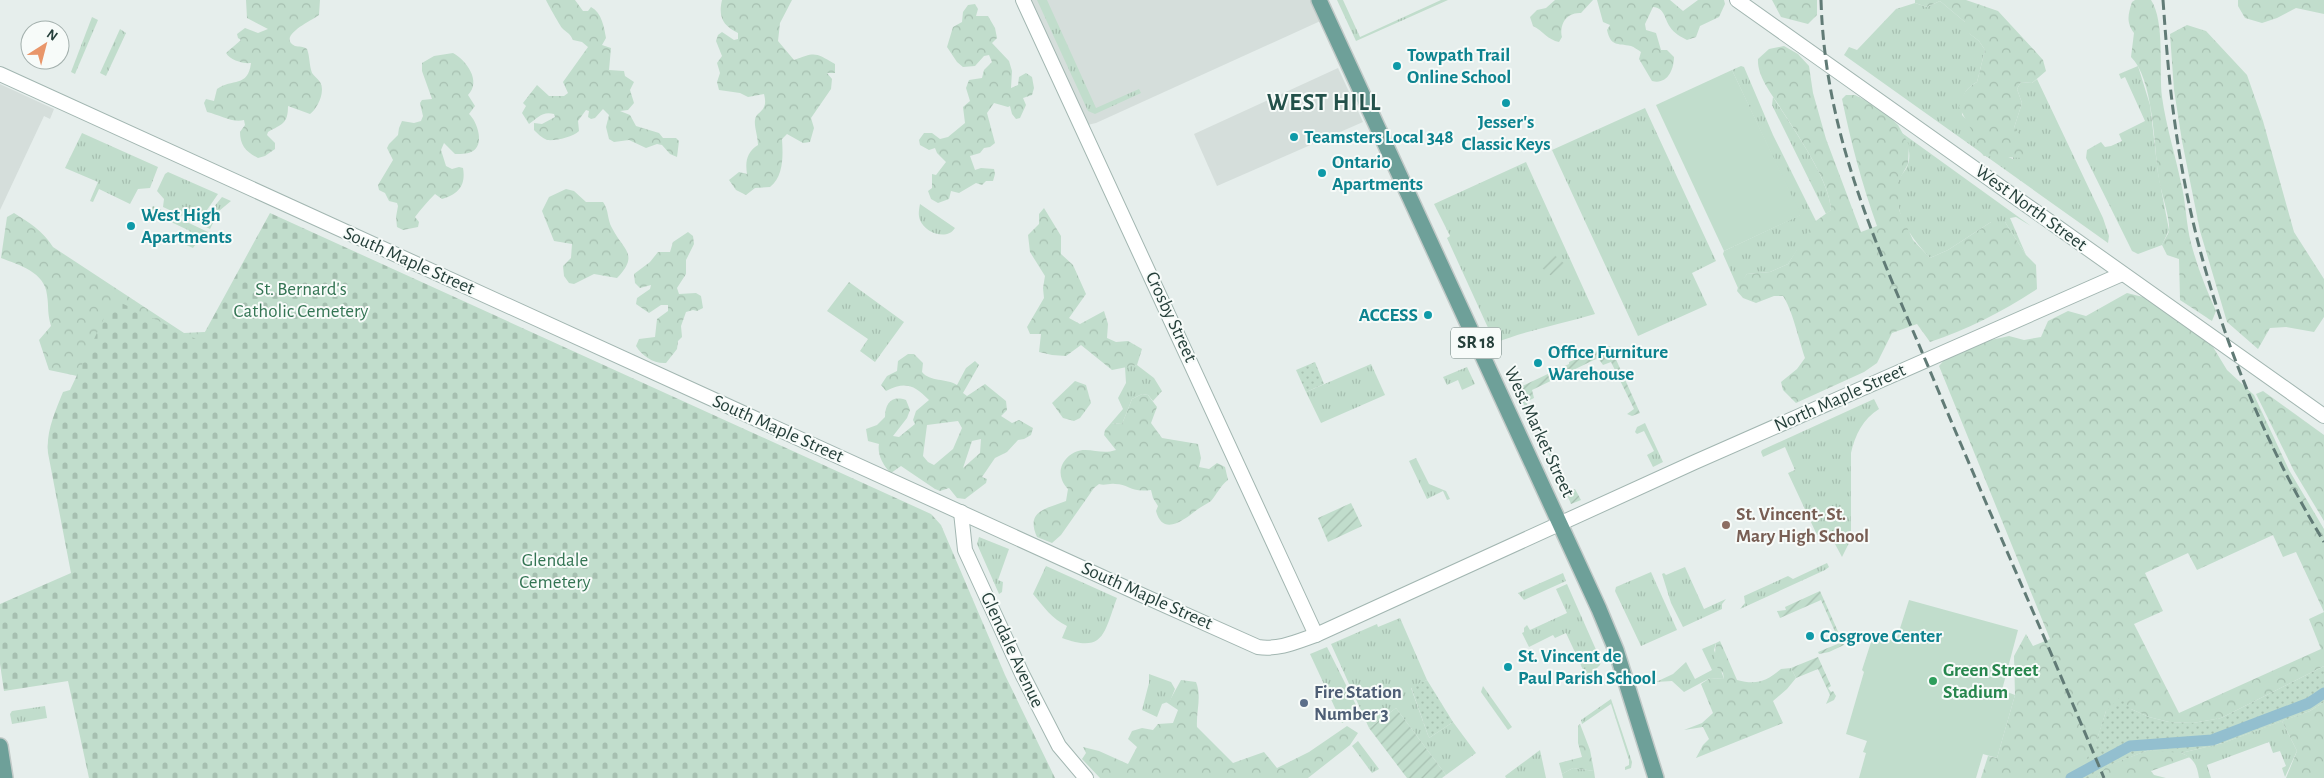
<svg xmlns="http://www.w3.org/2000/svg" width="2324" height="778" font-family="'Alegreya Sans',sans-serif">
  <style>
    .built { fill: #d5dedb }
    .grass { fill: url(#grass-tufts) }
    .forest { fill: url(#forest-crowns); fill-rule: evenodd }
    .cemetery { fill: url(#cemetery-stones) }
    .park { fill: url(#park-dots) }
    .garden { fill: url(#garden-furrows) }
    .pitch { fill: #c1ddcc }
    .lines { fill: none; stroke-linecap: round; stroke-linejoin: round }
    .canal { stroke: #93bfcf; stroke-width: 11 }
    .secondary-casing { stroke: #a2b6b1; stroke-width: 16 }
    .primary-casing { stroke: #c2cac8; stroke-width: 18 }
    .secondary { stroke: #fff; stroke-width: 14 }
    .primary { stroke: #6ea099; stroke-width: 15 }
    .rail { stroke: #617b76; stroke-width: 3; stroke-dasharray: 10 5; stroke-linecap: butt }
    .culture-dot { fill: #0f9aa8; stroke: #f7fbf9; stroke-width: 2 }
    .education-dot { fill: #8d6e63; stroke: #f7fbf9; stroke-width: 2 }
    .leisure-dot { fill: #2e9e5b; stroke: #f7fbf9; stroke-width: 2 }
    .service-dot { fill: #5c6f8a; stroke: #f7fbf9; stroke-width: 2 }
    .labels { text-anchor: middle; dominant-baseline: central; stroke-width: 4; stroke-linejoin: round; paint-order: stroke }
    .shield { fill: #f7fbf9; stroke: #657874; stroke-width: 1 }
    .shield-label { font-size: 18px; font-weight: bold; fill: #26403b }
    .culture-label { font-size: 19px; font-weight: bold; fill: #0d838f; stroke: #f7fbf9; text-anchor: start }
    .street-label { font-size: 19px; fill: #26403b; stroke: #f7fbf9 }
    .park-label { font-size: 19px; fill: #337453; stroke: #f7fbf9 }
    .education-label { font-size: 19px; font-weight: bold; fill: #785e54; stroke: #f7fbf9; text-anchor: start }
    .leisure-label { font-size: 19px; font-weight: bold; fill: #27864d; stroke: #f7fbf9; text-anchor: start }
    .service-label { font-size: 19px; font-weight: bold; fill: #4e5e75; stroke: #f7fbf9; text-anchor: start }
    .district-label { font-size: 24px; font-weight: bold; letter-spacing: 1px; fill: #23514a; stroke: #f7fbf9 }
  </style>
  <defs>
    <pattern id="grass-tufts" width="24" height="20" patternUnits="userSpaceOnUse" patternTransform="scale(1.25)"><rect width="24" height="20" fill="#c1ddcc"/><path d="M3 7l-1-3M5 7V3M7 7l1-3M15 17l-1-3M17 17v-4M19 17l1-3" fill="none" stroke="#a6bfb0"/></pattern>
    <pattern id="forest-crowns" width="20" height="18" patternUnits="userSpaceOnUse" patternTransform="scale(1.25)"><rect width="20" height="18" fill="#c1ddcc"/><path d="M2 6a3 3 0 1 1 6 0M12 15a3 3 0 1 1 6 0" fill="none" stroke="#a6bfb0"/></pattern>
    <pattern id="cemetery-stones" width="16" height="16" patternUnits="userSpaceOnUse" patternTransform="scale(1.25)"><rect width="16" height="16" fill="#c1ddcc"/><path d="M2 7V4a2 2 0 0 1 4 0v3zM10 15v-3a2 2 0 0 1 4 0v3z" fill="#a6bfb0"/></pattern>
    <pattern id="park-dots" width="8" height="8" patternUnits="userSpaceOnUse" patternTransform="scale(1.25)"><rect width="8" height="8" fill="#c1ddcc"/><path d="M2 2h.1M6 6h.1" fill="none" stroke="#a6bfb0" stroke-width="1.8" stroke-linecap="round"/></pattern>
    <pattern id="garden-furrows" width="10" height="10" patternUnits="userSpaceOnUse" patternTransform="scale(1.25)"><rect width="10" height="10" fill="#c1ddcc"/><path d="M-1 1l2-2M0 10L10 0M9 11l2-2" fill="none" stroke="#a6bfb0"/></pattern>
  </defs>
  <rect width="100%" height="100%" fill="#e6eeec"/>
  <!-- built -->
  <g class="built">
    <path d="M1023,0H1319L1327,18L1096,123L1083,126Z"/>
    <path d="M1338,68L1363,122L1217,186L1194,134Z"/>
    <path d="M0,84L54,109L50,119L44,116L0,210Z"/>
  </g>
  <!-- grass -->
  <g class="grass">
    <path d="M1037,0H1047L1096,108L1139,89L1141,93L1095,114L1088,111Z"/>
    <path d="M1337,0H1343L1360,37L1441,0H1448L1356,41Z"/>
    <path d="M1940,1L1965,22L1970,34L1979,41L1985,50L1977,82C1962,90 1962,99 1962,115L1969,122L1984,156H2006L2013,159L2014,128L2022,103L2017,89L2021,82L2032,83L2037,79L2103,218L2109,236L2108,243L1844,55L1849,47L1857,50L1896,9L1915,3L1927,7Z"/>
    <path d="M92,17L98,20L75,74L71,72Z"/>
    <path d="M120,29L126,33L106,76L100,73Z"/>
    <path d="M1741,66L1744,67L1773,135L1816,221L1788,264L1770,272L1747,274L1738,288L1723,254L1724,251L1800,215L1732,70Z"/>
    <path d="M2138,66L2150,105L2158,173L2169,230L2162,245L2138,254L2132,251L2086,158L2087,150L2101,142L2105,147L2111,146L2122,141L2119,134L2145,121L2125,77L2121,79L2119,74Z"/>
    <path d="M1773,97C1790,124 1830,179 1831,210L1826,214L1772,105Z"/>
    <path d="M1645,108L1716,261L1692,273L1707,305L1638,336L1552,150Z"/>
    <path d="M82,133L158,167L150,188L138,189L130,204L99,189L93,202L90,201L98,182L65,168Z"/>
    <path d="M1902,133L2031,226L2016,217L2010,218L2026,255L2005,222H1991L1948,250L1930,258C1911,238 1892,212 1898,182C1899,178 1903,173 1906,169C1913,156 1908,144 1902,133Z"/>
    <path d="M1526,162L1595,314C1562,324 1527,330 1495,343L1447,238L1450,236L1434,204Z"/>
    <path d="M168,172L218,194L198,223L163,207L164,199L157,191L165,174Z"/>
    <path d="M222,197L231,201L219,211L210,229L200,224Z"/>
    <path d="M920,204L955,228C947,241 925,233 920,220C918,215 919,209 920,204Z"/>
    <path d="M153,206L208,232C204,240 197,241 193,248L184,244L190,231L150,212Z"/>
    <path d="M849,282L904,322L875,362L860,351L868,339L827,311Z"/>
    <path d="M1371,364L1385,395L1321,423L1306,392Z"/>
    <path d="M1137,365L1154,378L1162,391L1153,401L1148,395L1142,394L1132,399L1122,424L1111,423L1123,409L1118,398L1126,383L1125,367Z"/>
    <path d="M1467,367L1475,384L1462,390L1458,380L1447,385L1443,377Z"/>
    <path d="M1874,399L1879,409C1863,419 1855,435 1851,453V539L1842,557L1828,531L1817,535L1788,473L1795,470L1785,447L1763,457L1761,452L1762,450Z"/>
    <path d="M1645,423L1663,462L1653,467L1647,455L1654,451L1644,431L1637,434L1635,432L1637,427Z"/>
    <path d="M1416,458L1429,484L1446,491L1450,499L1447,500L1443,491L1427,499L1409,461Z"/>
    <path d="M979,537L1009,549L998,580L1003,582L1002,592L999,594L977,544Z"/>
    <path d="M1827,563L1829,567L1825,570L1740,609L1745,603L1744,596L1788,576L1793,579Z"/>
    <path d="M1046,566L1117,598C1104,632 1105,654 1062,638L1067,626C1052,619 1043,606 1033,594Z"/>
    <path d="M1685,567L1704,609L1726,599L1722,604V609L1683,627L1671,603L1662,574L1664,573L1666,575Z"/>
    <path d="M1651,572L1677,630L1641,646L1615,591L1616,587Z"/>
    <path d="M1563,573L1566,581L1524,600L1518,593Z"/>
    <path d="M1567,584L1601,661L1600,665L1587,678L1566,633L1555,638L1553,635L1529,647L1522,633L1524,632V628L1527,625L1530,630L1567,613L1556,589Z"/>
    <path d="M1400,618L1427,680L1411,688L1429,738L1453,722L1476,753L1446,775L1396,708L1369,728L1331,644L1377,624L1378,627Z"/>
    <path d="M1716,643L1714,650L1724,679L1710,678L1684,692L1672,681L1656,682L1673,674L1686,662L1695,679L1712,670L1702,649Z"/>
    <path d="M1327,647L1360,713L1342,723L1310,654Z"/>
    <path d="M1149,674L1171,682L1175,689L1170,701L1162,704L1157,717L1142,710L1149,683Z"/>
    <path d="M1483,686L1512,727L1508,730L1481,692Z"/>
    <path d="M1611,699L1632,762L1631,768L1625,770V767L1629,765V760L1611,704L1582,724L1581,720Z"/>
    <path d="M45,706L47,718L12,724L10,714L12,711Z"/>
    <path d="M2282,721L2297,751L2285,777L2282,768L2286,766L2280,751L2273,753L2269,742L2207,765L2211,778H2199C2197,765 2194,758 2181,753L2223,743Z"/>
    <path d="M1358,741L1379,769L1372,773L1352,746Z"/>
    <path d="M1540,750L1546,778H1506L1505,776Z"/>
    <path d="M1573,768L1594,771L1595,778H1563L1562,774Z"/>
  </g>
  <!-- forest -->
  <g class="forest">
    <path d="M246,0H320L319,15C313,20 276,36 295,46C299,47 303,46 307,49C310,57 309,65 312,73C314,76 318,79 320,82C326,92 317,109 310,114L288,106C288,124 282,124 268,132L267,135L275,143V149L265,156L258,158C246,152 240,145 240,132L245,125L244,120C232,123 220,115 207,112L204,103L206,99L214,101L217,89C232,78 248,88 251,63C243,64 230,60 226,53L241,40L238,38L237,34L245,28L258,33L268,29L247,18Z"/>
    <path d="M546,0H575L583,11H588L591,7C602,13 604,27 606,38L602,45L611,48L609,70L624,71L625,76L634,82L630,90L634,103L628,110L620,111L630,115L636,126L659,133L663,138H676L679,141L677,157L670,154L662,145L657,144L646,148L629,140L614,142L609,139L606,127L609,115L603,109L595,118L591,119L588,117L589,111L586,110L578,121L579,131C573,137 556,141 547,140C542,138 537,133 534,130V123L542,124L555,117L554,114C542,111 538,118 529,124L522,113L526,106L523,103L537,85L549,96H564L568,93L563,82L588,47L582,42L573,40C570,33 567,33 562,28C561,27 547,3 546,0Z"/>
    <path d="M722,0H792L780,23L778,41L794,60C815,52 815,52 835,64V73H827L832,79L831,89L811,118L814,128L810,142L803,143L787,134L782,139C783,155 784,176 770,187L755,188L746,195L736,190L729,180L739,172L747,174C745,161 747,152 758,145C758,137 754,126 755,120C756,110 769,113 764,94L748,97L740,93L719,90L717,82L720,73L717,63L722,56L716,41L718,35L722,32L734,40L738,39V33C723,26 718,17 722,0Z"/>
    <path d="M1555,0H1593L1581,13C1567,12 1559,24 1562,37L1559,42C1548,40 1543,31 1533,26L1530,17L1537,10L1546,8Z"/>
    <path d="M1597,0H1670L1683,11L1698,0H1724L1725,4L1719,17L1700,26L1696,37L1687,40C1681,37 1674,33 1670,27C1664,18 1665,8 1653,7L1645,24L1646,30L1656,33L1661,50H1667L1674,57C1674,70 1667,85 1652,81L1639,59L1641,52C1638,50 1634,47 1631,46C1617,43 1611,47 1607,30L1610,25L1603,22Z"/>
    <path d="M1772,0H1817V15L1808,24L1781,17Z"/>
    <path d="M1915,0H1966L1998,11L2035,51L2043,60L2046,71L2032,83L2021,82L2017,89L2022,103L2014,128C2024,139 2029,144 2023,158L1984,156L1975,146L1974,135L1959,107C1962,95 1966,88 1977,82L1985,50L1979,41L1962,28L1965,22L1940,1L1927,7L1915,3Z"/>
    <path d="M2135,0H2151C2165,21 2159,71 2162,97C2166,126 2175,154 2181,183C2186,202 2186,224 2191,243C2197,266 2206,289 2216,311L2212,321L2180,300L2179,259L2167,255L2162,245C2164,240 2168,235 2169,231C2171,219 2159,187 2158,173C2154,144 2153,78 2131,57L2134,33C2126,22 2128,15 2132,2Z"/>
    <path d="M2238,0H2324V14L2296,8L2277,18L2262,23L2245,18L2238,6Z"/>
    <path d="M975,4L978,9L976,16H988L995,28L997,38L992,43L1009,61L1012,71L1011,88L1018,85L1019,77L1026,73L1032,77L1034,88L1032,95L1023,98L1026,105L1020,118L1016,119L1012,114L1010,106L1008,107L994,103L987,113L995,143L990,147L984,148L980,153L970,156L975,170L981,168L994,169L995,174L993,181H986L982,185L976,183L959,193L951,191L949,199L938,203L931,199L928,191L932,188V174L936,175L946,162L937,153L935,148L929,150L920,145L919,140L924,133H932L940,139L948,137L965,123L963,107L970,101L966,88L969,80L982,78L984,70L992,62L989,55L984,56L975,66L963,67L957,62L947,47L953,27L962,22L963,12L968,5Z"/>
    <path d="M2187,25L2206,31L2247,75L2263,121L2294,232L2324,279V317L2314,332L2286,327L2270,328L2258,349L2227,322L2200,231L2182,141L2174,90L2170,34Z"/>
    <path d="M1784,46L1798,54L1809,66L1813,93L1826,139L1861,232L1877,226C1862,184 1851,143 1842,99L1846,95H1855L1880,108L1898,125L1909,145L1908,164L1898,182L1899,210L1913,240L1930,258L1948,250L1991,222H2005L2026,255L2036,265L2037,289C2004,311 1967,330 1930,342L1917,324L1892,333L1877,363L1864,372L1796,403L1783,390L1781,382L1797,369L1805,358C1799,340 1792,309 1783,296H1774L1756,303L1743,298L1737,291L1739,284L1747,274L1770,272L1788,264L1813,223L1831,210C1830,180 1794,130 1778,104C1770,92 1757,75 1758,59L1769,49Z"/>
    <path d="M453,53C466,60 482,81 468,95L475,106L469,114C477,121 486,146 471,152C467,154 459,154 455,154L444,143L441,150L446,166L452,169L459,167L463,168C466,185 459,194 442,199L435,194C428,201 422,208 415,217L419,222L418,227L403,230L397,227L396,217L398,206L397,203L389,201L385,193L379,190L378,185L393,160L387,148L389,144L398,135L399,128L402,121L414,123L421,121L423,116L420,103L422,100L432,99L422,71V63L434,56Z"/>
    <path d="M566,189L574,191L586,202H603C609,210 607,219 612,228C623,250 640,254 617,278L594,274L574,284L569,283L564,276L563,266L571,258L572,244L554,241L542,211L549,197Z"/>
    <path d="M1044,208L1061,236V254L1073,265L1086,294L1069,318L1080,324L1104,311L1108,324L1107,338L1116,342L1128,341L1142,349L1137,365L1112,370L1081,345L1066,356L1052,355L1039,352L1041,334H1030L1027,327L1044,298L1043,288L1045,276L1030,252L1028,235L1039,224V214Z"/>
    <path d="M14,213C30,223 42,230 53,247L184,333L204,332L234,336L82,377L49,370L39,340L51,326C47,312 49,308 47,295C45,272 19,265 1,258L7,217Z"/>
    <path d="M688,232L693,236L694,244L686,260V274L677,288L679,294L696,293L701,296L703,308L697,311L693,310L686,312L681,326L682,337L678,341L677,349L666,363C654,364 642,356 636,346L639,339L655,337L657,319L668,311V305H661L649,313L636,304L637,298L650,289L651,285L640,288L635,283L634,274L650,262L658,252H670L673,242Z"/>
    <path d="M2127,293L2147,298L2210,342L2227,370L2254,395L2289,470L2324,529V666L2221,718L2193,723L2169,722L2149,717L2131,709L2106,711C2099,733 2091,768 2068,778C2059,778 1996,778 1981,778L1988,756L1997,758L2015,695L2014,656L2026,634L2033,646L2050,639L1939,366L1947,357L1991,340L2009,336L2024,340L2041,337L2048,321L2068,311L2086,316ZM2273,535L2283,557L2296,552L2324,612L2309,619L2321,649L2179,713L2134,624L2163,611L2145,573L2188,553L2197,570Z"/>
    <path d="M908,354H914L923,363L922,372C930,382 946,378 957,385L966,368L975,361L979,365L963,393L967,396L985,384L1006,401L1007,410L1001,416L1012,423L1019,420L1033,428L1031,435L1024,439L1018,440L1007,452L995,458L982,477L987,479L986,483L965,499L957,498L949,488L940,491L935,489L901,466L891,473C883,466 877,454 879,444L868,441L866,429L877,425L885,417C885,403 892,395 906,400L910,410L907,418L893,436L899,437L915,424L913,420L916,411L929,400C914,385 906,381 886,391L881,385L887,376L897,371L898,361ZM958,421L962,428L953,449L934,465L928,462L923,456L927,425ZM981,439L980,453L963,468L972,441Z"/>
    <path d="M1075,381L1086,385L1091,403L1080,418L1074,421L1063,418L1052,403Z"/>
    <path d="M2263,391L2324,435V521L2294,471L2256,394Z"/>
    <path d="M1142,394L1148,395L1157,407L1151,423L1162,438L1198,444L1201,458L1199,467L1209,469L1217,463L1225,467L1228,480C1220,486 1217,494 1211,501C1207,504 1202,506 1198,509C1184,520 1163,537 1156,511L1158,506L1153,498L1151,490C1130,493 1129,484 1115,484C1109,483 1105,486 1099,484L1094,488L1061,535L1052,543L1037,537C1025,510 1047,509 1066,501L1068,489C1066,487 1063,483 1062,480C1056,465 1070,450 1085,450C1096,450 1104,454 1116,450L1104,435L1105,430L1111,423L1122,424L1132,399Z"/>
    <path d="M1720,641L1737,680C1756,685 1766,682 1781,669L1791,668L1796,678L1787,689L1773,701L1783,723L1696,758L1703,745L1709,739L1703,727L1684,730L1702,723L1713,713L1701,684L1710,678L1724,679L1723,673L1714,664L1716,643Z"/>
    <path d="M1181,680L1196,682C1202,697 1196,711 1197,727L1233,763L1264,752L1277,768L1309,752L1347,726L1358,733L1350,745L1308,778H1100L1082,759L1086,753L1083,747L1099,751L1128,764L1137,747L1128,739L1132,731L1142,728L1153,730L1158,724L1173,723L1178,710L1166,702L1170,700Z"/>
    <path d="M2324,702V778H2286L2297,751L2282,721L2310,711Z"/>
    <path d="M1580,724L1590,750L1594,771L1573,768L1562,774L1559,763L1582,757L1578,743V726Z"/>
    <path d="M2149,750L2177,751L2190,757L2151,771L2154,775L2166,778H2096L2106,766Z"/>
  </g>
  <!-- cemetery -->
  <path class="cemetery" d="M270,213L931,514L941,525L1005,675L1055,778H89L68,681L4,691L0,664V604L71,573L48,453C46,431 55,412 63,392L70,390L113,299L200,341Z"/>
  <!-- park -->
  <g class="park">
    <path d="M1315,362L1324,384L1306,392L1296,370Z"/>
    <path d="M2324,666V702L2310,711L2223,743L2181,753L2149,750L2107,766L2096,778H2067L2084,764L2097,739L2106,711L2120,697L2131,709L2149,717L2169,722L2193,723L2221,718Z"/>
    <path d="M1427,680L1453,722L1429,738L1411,687Z"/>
  </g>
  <!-- garden -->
  <g class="garden">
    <path d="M1552,253L1566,265L1555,279L1541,267Z"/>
    <path d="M1610,346L1640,413L1632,416L1627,414L1634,409L1611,362L1603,365L1598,358L1532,390L1534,398L1526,402L1538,426L1536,428L1516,389L1569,364V362Z"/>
    <path d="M1548,448L1569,491L1575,489L1581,500L1571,504L1546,448Z"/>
    <path d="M1351,503L1362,526L1328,542L1318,518Z"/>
    <path d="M1820,591L1844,645L1829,652L1819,654L1818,652L1840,643L1821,600L1780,618L1777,611L1786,610L1785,607Z"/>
    <path d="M1818,657L1831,686L1828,688L1831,692L1833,691L1836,696L1834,700L1826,704L1830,695L1818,669L1796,678L1791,668Z"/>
    <path d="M1396,708L1446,775L1442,778H1407L1369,728Z"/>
  </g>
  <!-- pitch -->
  <g class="pitch">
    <path d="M1732,70L1801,215L1724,251L1656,105Z"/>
    <path d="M1909,600L2018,630L2002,690L2015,695L1997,758L1983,754L1976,778H1859L1866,753L1863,752L1867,741L1846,734L1864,672L1862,670L1873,636L1896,641Z"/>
  </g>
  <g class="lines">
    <!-- canal -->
    <path class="canal" d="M2071,778L2130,746L2212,740L2309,703L2324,693"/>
    <!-- secondary casing -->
    <g class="secondary-casing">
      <g id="secondary">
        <path d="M1023,0L1316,635"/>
        <path d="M1737,0L2324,416"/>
        <path d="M0,74L1144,596L1258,647C1279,650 1296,642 1316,635L1695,462L2122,274"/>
        <path d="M961,512L965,550L1022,674L1059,746L1086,778"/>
      </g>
    </g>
    <!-- primary casing -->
    <g class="primary-casing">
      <g id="primary">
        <path d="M1319,0L1599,609L1616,650L1656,778"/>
        <path d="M0,746L5,778"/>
      </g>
    </g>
    <!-- secondary -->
    <use href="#secondary" class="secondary"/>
    <!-- primary -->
    <use href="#primary" class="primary"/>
    <!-- rail -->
    <g class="rail">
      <path d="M1821,0C1825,140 1880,252 1933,378C1989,512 2048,644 2104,778"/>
      <path d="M2163,0C2166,41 2169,83 2175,124C2195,272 2247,414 2324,542"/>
    </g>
  </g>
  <!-- markers -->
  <g class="culture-dot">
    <circle cx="1397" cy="66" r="5"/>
    <circle cx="1506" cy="103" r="5"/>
    <circle cx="1294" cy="137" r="5"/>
    <circle cx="1322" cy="173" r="5"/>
    <circle cx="131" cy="226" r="5"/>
    <circle cx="1428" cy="315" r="5"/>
    <circle cx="1538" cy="363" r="5"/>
    <circle cx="1810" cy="636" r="5"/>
    <circle cx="1508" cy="667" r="5"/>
  </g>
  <circle class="education-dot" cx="1726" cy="525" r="5"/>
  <circle class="leisure-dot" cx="1933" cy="681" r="5"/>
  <circle class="service-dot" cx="1304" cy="703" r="5"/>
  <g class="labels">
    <!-- shield labels -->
    <rect class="shield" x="1451" y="327.5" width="50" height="31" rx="4"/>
    <g class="shield-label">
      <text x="1476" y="343">SR 18</text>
    </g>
    <!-- culture labels -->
    <g class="culture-label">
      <text x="1407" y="55">Towpath Trail<tspan x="1407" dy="22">Online School</tspan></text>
      <text x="1506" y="122" text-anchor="middle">Jesser's<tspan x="1506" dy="22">Classic Keys</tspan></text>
      <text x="1304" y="137">Teamsters Local 348</text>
      <text x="1332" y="162">Ontario<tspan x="1332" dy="22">Apartments</tspan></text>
      <text x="141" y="215">West High<tspan x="141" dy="22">Apartments</tspan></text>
      <text x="1418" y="315" text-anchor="end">ACCESS</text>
      <text x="1548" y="352">Office Furniture<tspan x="1548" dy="22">Warehouse</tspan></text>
      <text x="1820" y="636">Cosgrove Center</text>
      <text x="1518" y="656">St. Vincent de<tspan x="1518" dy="22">Paul Parish School</tspan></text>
    </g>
    <!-- street labels -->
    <g class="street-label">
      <text transform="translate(2031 208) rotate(36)">West North Street</text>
      <text transform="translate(409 261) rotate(24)">South Maple Street</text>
      <text transform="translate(1171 317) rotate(65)">Crosby Street</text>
      <text transform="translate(1840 398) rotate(-24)">North Maple Street</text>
      <text transform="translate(778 429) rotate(24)">South Maple Street</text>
      <text transform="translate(1539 432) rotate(65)">West Market Street</text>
      <text transform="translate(1147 596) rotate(24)">South Maple Street</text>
      <text transform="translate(1012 650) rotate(65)">Glendale Avenue</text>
    </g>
    <!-- park labels -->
    <g class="park-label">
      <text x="301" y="289">St. Bernard's<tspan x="301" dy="22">Catholic Cemetery</tspan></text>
      <text x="555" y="560">Glendale<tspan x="555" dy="22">Cemetery</tspan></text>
    </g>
    <!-- education labels -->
    <g class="education-label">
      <text x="1736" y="514">St. Vincent- St.<tspan x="1736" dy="22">Mary High School</tspan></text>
    </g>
    <!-- leisure labels -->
    <g class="leisure-label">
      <text x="1943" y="670">Green Street<tspan x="1943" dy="22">Stadium</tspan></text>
    </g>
    <!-- service labels -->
    <g class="service-label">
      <text x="1314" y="692">Fire Station<tspan x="1314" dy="22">Number 3</tspan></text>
    </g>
    <!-- district labels -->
    <g class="district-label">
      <text x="1324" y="103">WEST HILL</text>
    </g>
  </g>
  <!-- north arrow -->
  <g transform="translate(45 45) rotate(36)"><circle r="24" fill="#f7fbf9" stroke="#a3b0ad"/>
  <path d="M0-4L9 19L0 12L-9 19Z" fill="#e9966a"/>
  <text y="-8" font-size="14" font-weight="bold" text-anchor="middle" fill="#26403b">N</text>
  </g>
</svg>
